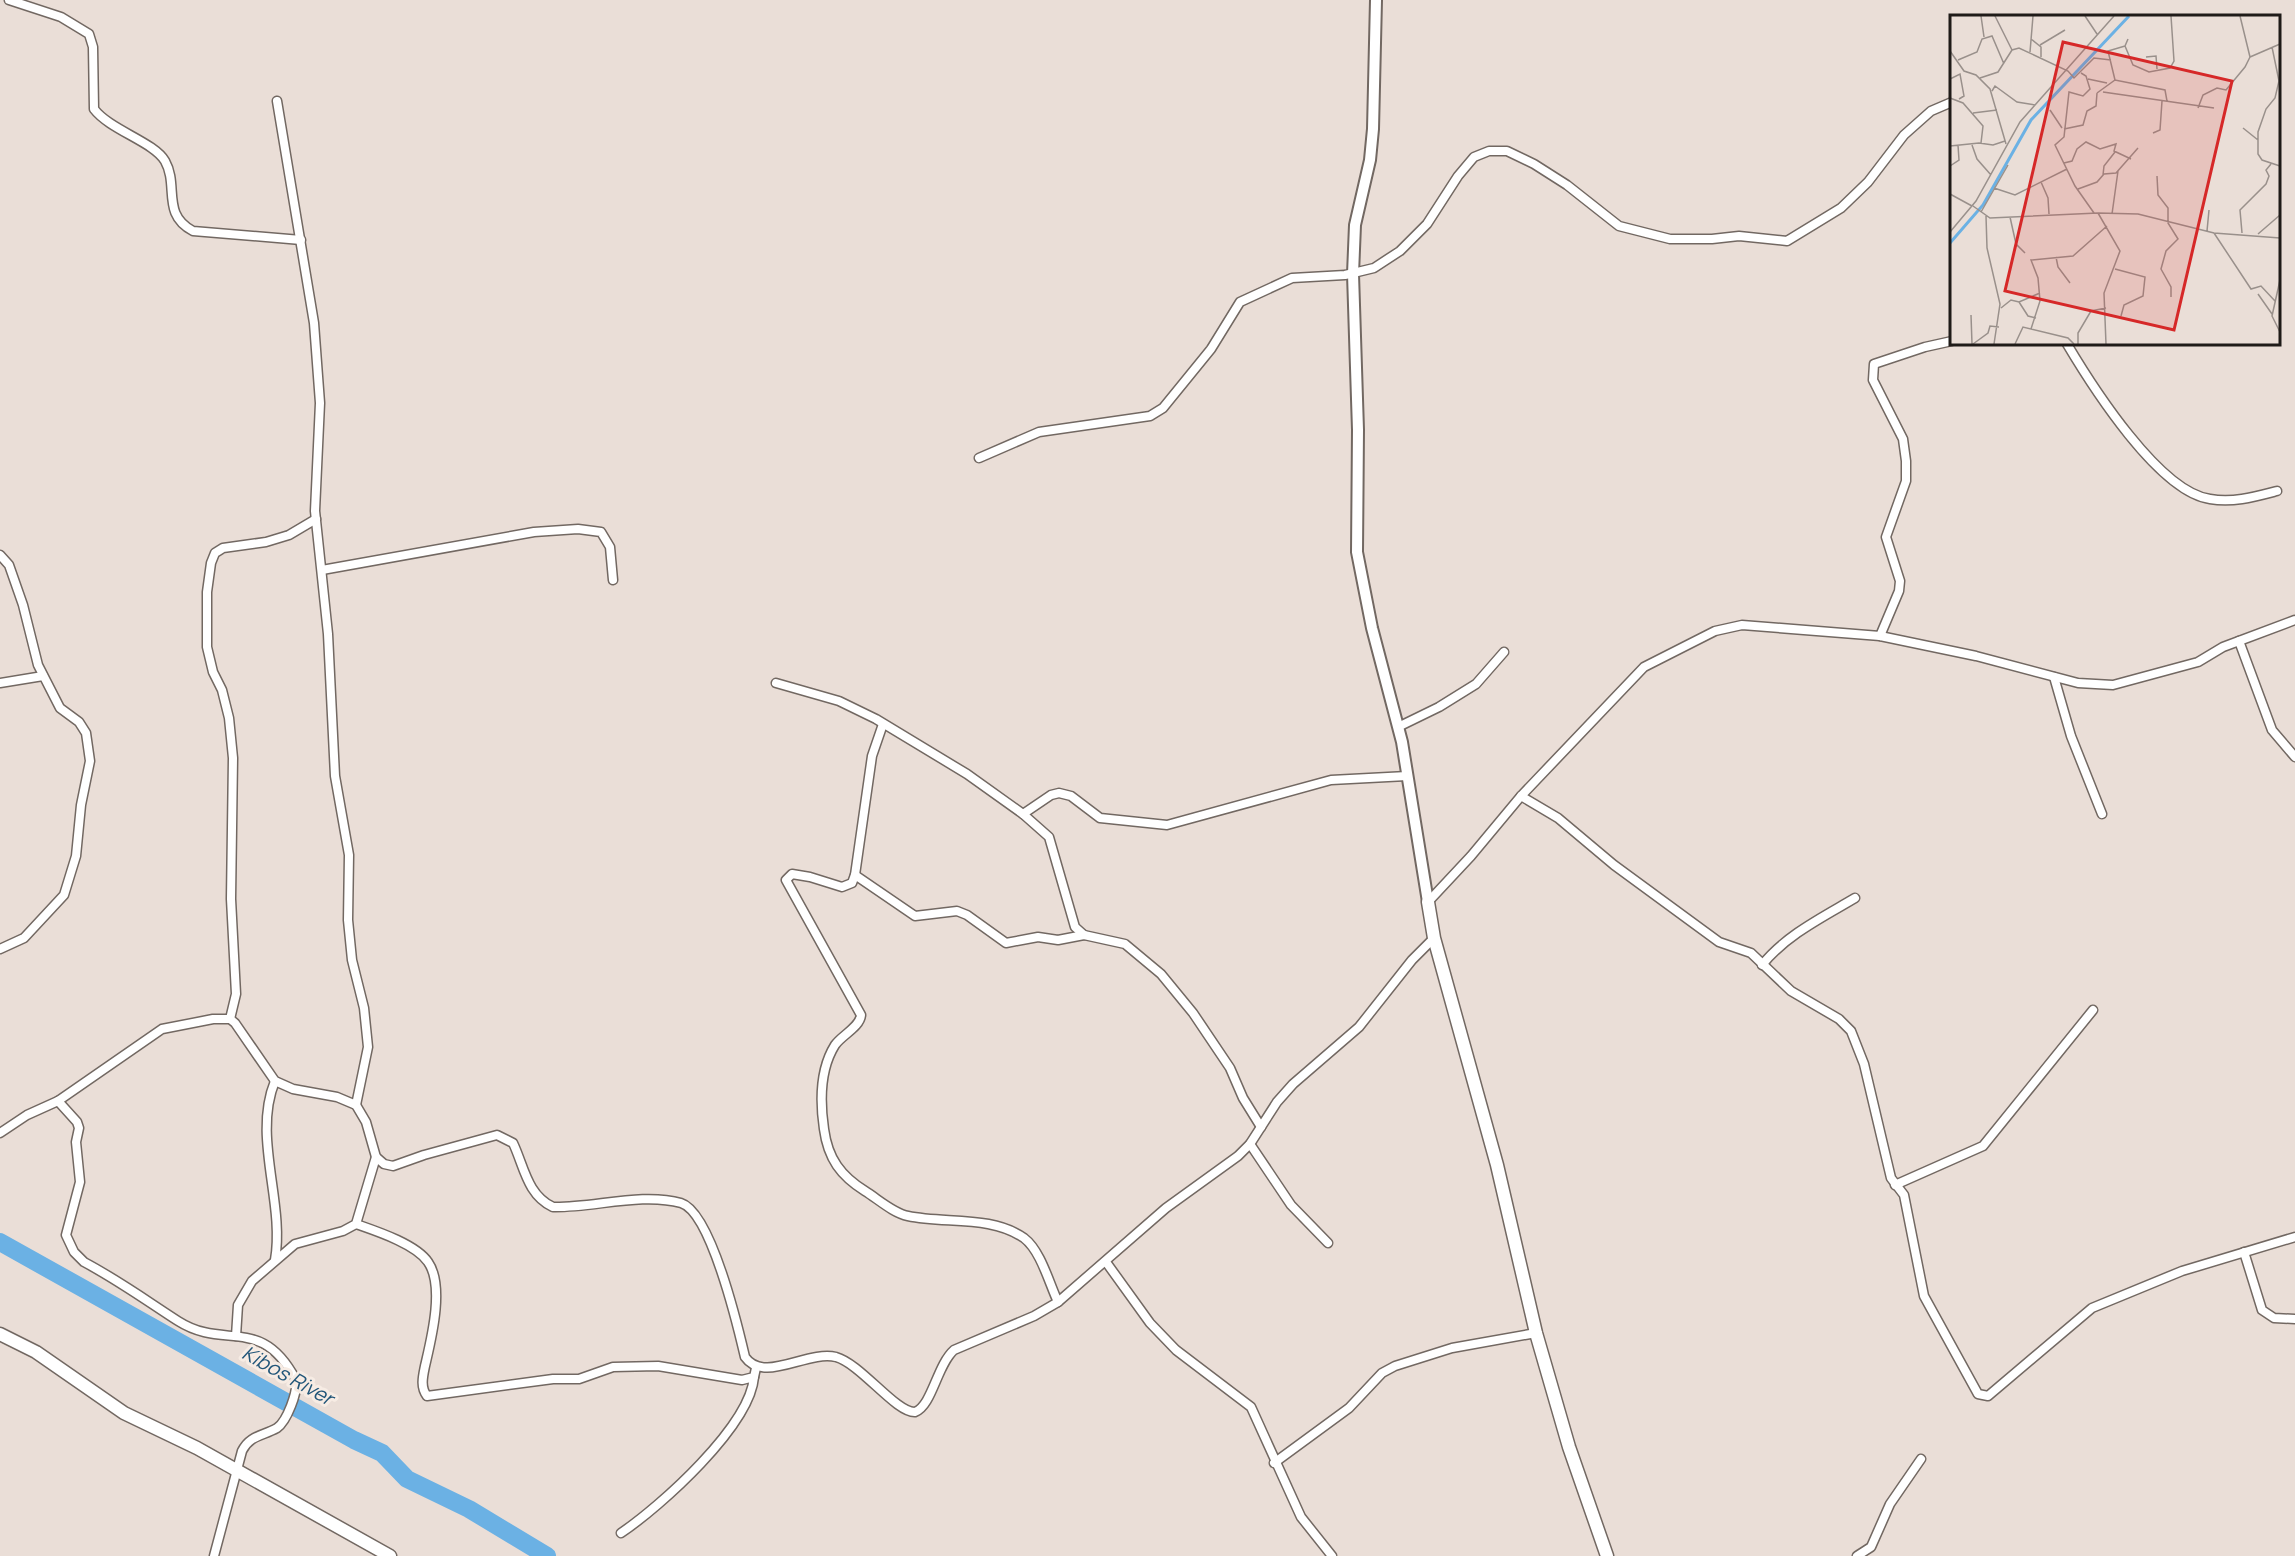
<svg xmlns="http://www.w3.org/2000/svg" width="2295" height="1556" font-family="Manrope,sans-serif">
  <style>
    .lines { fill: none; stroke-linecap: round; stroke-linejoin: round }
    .river { stroke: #6bb1e4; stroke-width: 18 }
    .minor-casing { stroke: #726862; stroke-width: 11 }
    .tertiary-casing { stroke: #726862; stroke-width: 14 }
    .secondary-casing { stroke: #726862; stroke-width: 15 }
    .minor { stroke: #fff; stroke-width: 8 }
    .tertiary { stroke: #fff; stroke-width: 10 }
    .secondary { stroke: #fff; stroke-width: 12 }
    .labels { text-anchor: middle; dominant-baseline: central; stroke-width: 6; stroke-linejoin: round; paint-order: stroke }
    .water-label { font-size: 20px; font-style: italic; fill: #225679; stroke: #f7ece4 }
    .inset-river { fill: none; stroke: #6bb1e4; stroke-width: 3 }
    .inset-road { fill: none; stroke: #99908b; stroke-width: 1.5 }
    .view { fill: #d62828; fill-opacity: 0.15; stroke: #d62828; stroke-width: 3 }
    .inset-edge { fill: none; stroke: #1f1b18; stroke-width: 3 }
  </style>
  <rect width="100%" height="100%" fill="#eaded7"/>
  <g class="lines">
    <!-- river -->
    <path class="river" d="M0,1242L354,1440L382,1453L407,1479L469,1509L547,1556"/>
    <!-- minor casing -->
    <g class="minor-casing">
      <g id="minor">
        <path d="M9,0L61,17L89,34L93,47L94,109C110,130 154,142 165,161C179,186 161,214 193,231L301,240"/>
        <path d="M277,101L314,323L320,403L315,511L328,634L335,776L349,855L348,920L352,960L364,1008L368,1047L356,1105"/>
        <path d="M2067,344C2092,386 2159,492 2210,499C2233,503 2254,497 2277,491"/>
        <path d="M979,458L1039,432L1150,416L1163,408L1211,349L1240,302L1292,278L1345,275L1374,268L1400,251L1427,224L1458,176L1474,157L1489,151H1507L1534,164L1567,185L1619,226L1670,239H1712L1739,236L1787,241L1841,208L1868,182L1904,135L1931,111L1952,102"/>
        <path d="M0,555L9,565L23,605L38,665L60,708L79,722L86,733L90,761L81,805L76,856L64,895L24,938L0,949"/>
        <path d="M322,570L534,532L578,529L601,532L610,547L613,580"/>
        <path d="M1880,636L1899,591L1900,581L1886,537L1906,481V461L1903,439L1873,380L1874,364L1925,347L1952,341"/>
        <path d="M2239,641L2272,730L2295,757"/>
        <path d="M2054,677L2071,736L2102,814"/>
        <path d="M0,683L43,676"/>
        <path d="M776,683L839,701L876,719L967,774L1023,814L1049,837L1075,927L1084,935L1125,944L1161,974L1193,1013L1230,1068L1243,1098L1261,1127"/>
        <path d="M883,724L872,756L855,875L852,883L842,887L810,877L792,874L786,880L861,1015C860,1027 842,1035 835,1045C820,1069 820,1102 824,1129C828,1159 841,1176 865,1191C878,1199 893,1213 908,1216C945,1224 991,1215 1024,1238C1041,1251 1049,1283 1058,1302"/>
        <path d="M1398,727L1439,707L1476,684L1504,652"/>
        <path d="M1521,796L1558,818L1614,865L1719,942L1751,953L1791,991L1839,1019L1851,1031L1864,1064L1891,1178L1904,1195L1924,1296L1978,1394L1988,1396L2092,1308L2182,1271L2295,1237"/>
        <path d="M1023,814L1051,795L1059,793L1071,796L1100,818L1167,825L1331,780L1407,776"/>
        <path d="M855,875L915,916L957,911L967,915L1006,943L1038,937L1058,940L1084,935"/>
        <path d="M1428,902L1471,856L1521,796L1644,667L1715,631L1742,625L1880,636L1976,656L2078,683L2113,685L2198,662L2223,647L2295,620"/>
        <path d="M1762,965C1786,935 1823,917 1855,898"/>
        <path d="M230,1019L236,994L231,899L233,758L229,718L222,690L213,672L207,647V592L211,563L215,553L223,548L266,542L289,535L316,519"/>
        <path d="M58,1101L77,1122L79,1128L76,1142L80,1182L66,1235L74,1252L84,1262C118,1280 147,1301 178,1321C225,1351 261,1314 296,1380C298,1392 287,1421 277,1428C263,1436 250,1435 242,1451L214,1556"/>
        <path d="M0,1133L27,1115L58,1101L162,1029L213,1019H230L235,1023L275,1081L293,1089L337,1097L356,1105L366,1122L376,1157L384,1164L393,1166L424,1155L497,1135L513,1143C524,1166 527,1195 553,1207C593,1208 642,1192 681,1203C711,1212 738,1327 745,1357C764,1384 807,1350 836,1357C861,1364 896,1413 915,1412C932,1406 937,1365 954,1350L1034,1316L1058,1302L1166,1208L1238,1156L1250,1144L1277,1102L1293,1084L1359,1027L1412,960L1434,938"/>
        <path d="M1250,1144L1291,1205L1328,1243"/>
        <path d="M1895,1185L1983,1146L2093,1010"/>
        <path d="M356,1224C376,1231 416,1244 428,1262C445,1286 431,1340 425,1366C423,1376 420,1387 427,1396L553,1379H579L613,1367L658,1366L742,1380L754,1377L756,1368"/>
        <path d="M2244,1252L2262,1310L2274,1318L2295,1319"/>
        <path d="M275,1260C285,1202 252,1137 275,1081"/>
        <path d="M1106,1262L1150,1323L1176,1350L1251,1407L1301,1517L1332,1556"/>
        <path d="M236,1336L238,1305L252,1281L295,1244L343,1231L356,1224L376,1157"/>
        <path d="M1274,1463L1349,1408L1382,1373L1395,1366L1452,1348L1536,1333"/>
        <path d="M621,1533C661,1506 750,1426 754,1377"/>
        <path d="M1857,1556L1871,1547L1890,1504L1921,1459"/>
      </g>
    </g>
    <!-- tertiary casing -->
    <g class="tertiary-casing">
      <path id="tertiary" d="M1376,0L1373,129L1370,160L1355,225L1353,274L1358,430L1357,552L1372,628L1402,742L1428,902"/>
    </g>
    <!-- secondary casing -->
    <g class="secondary-casing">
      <g id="secondary">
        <path d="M1428,902L1434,938L1497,1165L1536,1333L1569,1447L1607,1556"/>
        <path d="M0,1334L36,1352L124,1413L197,1448L390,1556"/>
      </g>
    </g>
    <!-- minor -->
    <use href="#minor" class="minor"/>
    <!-- tertiary -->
    <use href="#tertiary" class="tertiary"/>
    <!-- secondary -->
    <use href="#secondary" class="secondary"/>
  </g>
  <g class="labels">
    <!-- water labels -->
    <g class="water-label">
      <text transform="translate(288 1375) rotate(29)">Kibos River</text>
    </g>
  </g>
  <!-- overview -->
  <g transform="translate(1950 15)">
    <rect width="330" height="330" fill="#eaded7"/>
    <path class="inset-river" d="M0,228L33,190L81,105L179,1"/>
    <path class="inset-road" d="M31,1L34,22M45,1L62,35M135,1L147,19M81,24L91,32V42M178,24L175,31L183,50L199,57L220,53L224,46L221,1M90,30L115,15M322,32L329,66L325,83L316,94L308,117V139L312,145L330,151M0,36L14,56L26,60L40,74L56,129M80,37L83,1M196,42L206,41L207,54M300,42L330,29M8,45L27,37L32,24L42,21L54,49M131,58L136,61L140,74L133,81L119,77L114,122L105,130L125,171L144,198M30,63L48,57L62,35L69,33L118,56L124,63L144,43L161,45M0,64L10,59L14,81L9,84M138,64L157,68M165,65L158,36L175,31M42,76L45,71L67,87L85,90M153,77L264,93M147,78L165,65L215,75L217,86M0,83L13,88L33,111L31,128M248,93L253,80L267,73L276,75L295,52L300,42L290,1M100,95L112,113M23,98L47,95M293,113L308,125M114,114L133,110L137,96L146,91L147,78M203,118L210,115L212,86M22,130L27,144L41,160M0,131L29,128L43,130L55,126M114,148L122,146L127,134L136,127L150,134L166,129L164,136L181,144M0,151L9,145L8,130M153,160L154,151L165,137M207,161L208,180L218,193V208L228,224L216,236L211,254L221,272V282M91,167L98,183L99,199M44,173L65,180L117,154M128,174L147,167L154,159L166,158L188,133M0,179L22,191M23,191L40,203L148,198M31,197L58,150M148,198L188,199L264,218L330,223M148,198L170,236L154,278L156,329M162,199L168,156M36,201L37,233L50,289L44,329M60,202L66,229L75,238M257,216L259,195M0,217L26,186L70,107L164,1M264,218L301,274L311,271L325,286M292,218L290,195L316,169L319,161L316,155L321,149M308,219L330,200M106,242L108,252L120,268M165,254L195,262L193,281L174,290L171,301M330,265L322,301L330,317M308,279L322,299M69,287L78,301L86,303M51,293L61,285L69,287L90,278M21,300L22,329M81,314L90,286L88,263L81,245L123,241L157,211M23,329L38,318L40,311L49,312M65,329L73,312L118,323L124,329M128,329V318L141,296L156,293"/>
    <path class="view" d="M113,27L282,66L224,315L55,276Z"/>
    <rect width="330" height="330" class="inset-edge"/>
  </g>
</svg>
